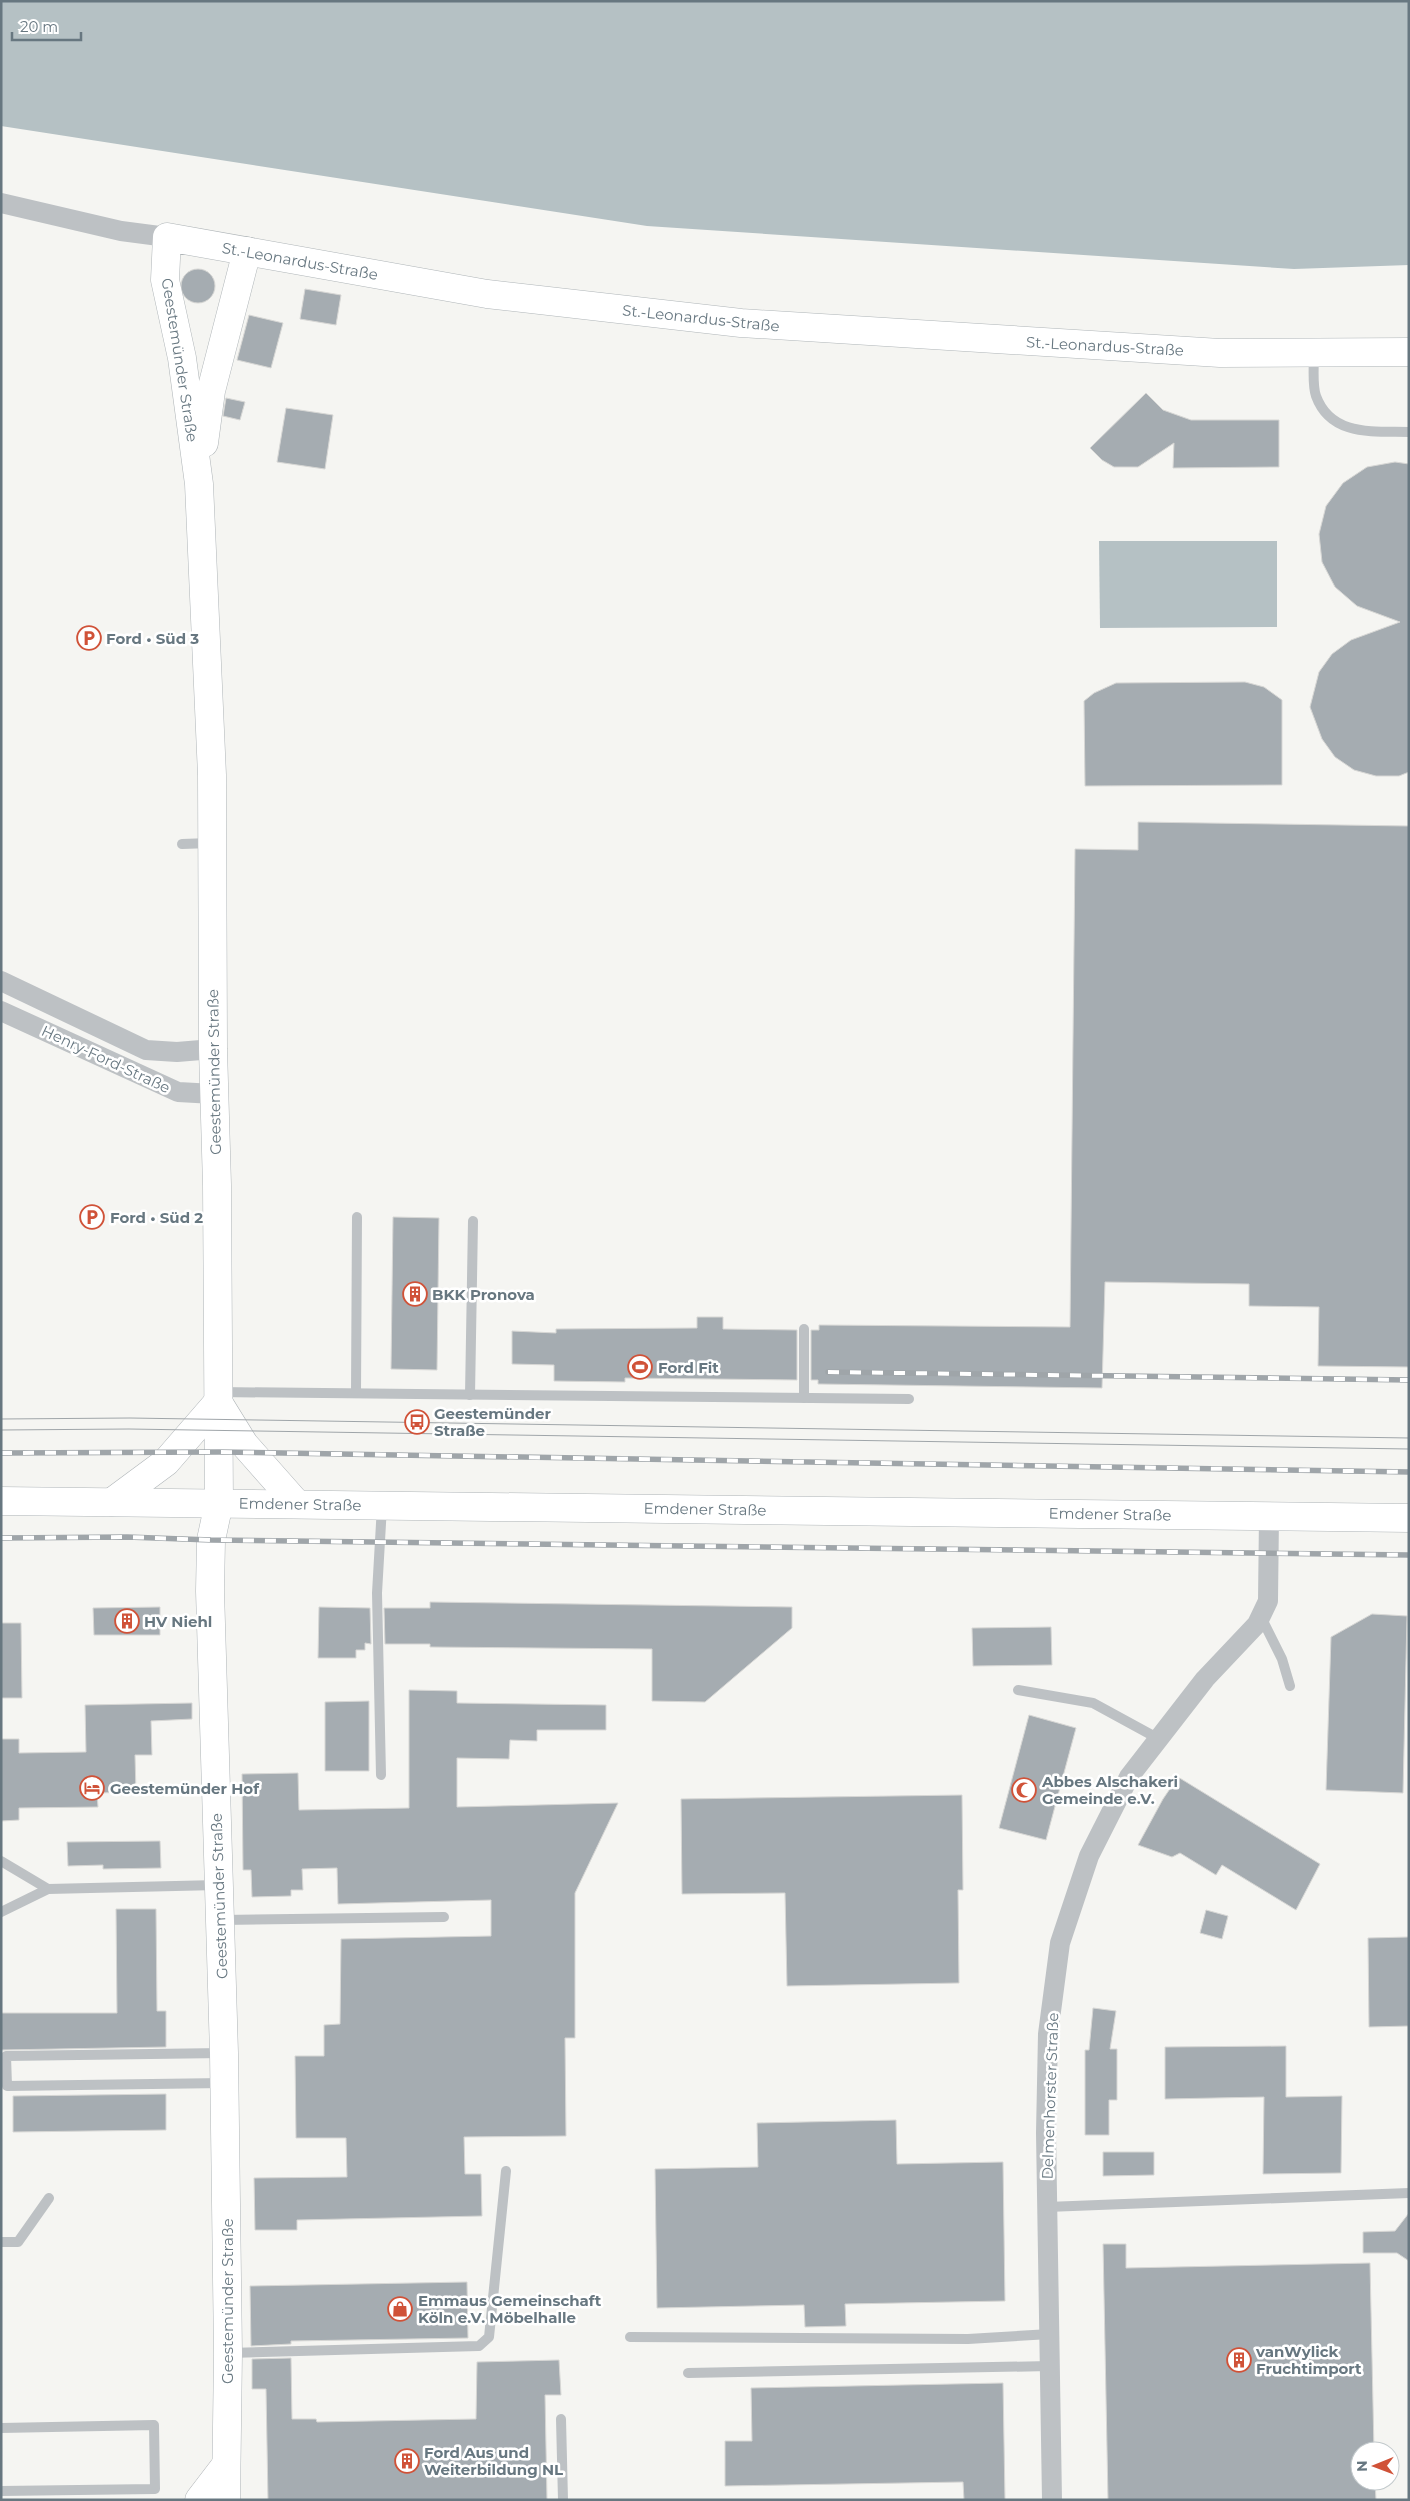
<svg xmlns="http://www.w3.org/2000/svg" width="1410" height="2501" font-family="Montserrat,sans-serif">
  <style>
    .water { fill: #b5c1c4 }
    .building { fill: #a5acb1; stroke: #d7d7d5 }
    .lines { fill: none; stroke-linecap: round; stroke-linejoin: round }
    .secondary-casing { stroke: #afb5b8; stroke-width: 29 }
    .highway-casing { stroke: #b0b4b7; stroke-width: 29 }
    .lane { stroke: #bdc1c4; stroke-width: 10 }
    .street { stroke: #bdc1c4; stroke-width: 20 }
    .secondary { stroke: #fff; stroke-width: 28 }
    .highway { stroke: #fff; stroke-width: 28 }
    .tram { stroke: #9fa5a9; stroke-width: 1 }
    .rail-casing { stroke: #9fa5a9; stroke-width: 5.5 }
    .rail { stroke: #fff; stroke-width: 4; stroke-dasharray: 11; stroke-linecap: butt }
    .labels { text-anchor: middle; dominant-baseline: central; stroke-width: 5; stroke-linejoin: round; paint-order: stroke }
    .street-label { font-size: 15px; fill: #677780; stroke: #fff }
    .poi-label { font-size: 15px; font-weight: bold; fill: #677780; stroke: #fff; text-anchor: start }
  </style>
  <rect width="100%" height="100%" fill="#f5f5f2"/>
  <!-- water -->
  <g class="water">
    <path d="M1,1H1409V265L1294,269L647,226L1,126Z"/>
    <path d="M1099,541H1277V627L1100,628Z"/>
  </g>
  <!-- building -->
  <g class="building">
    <circle cx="198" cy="286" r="17"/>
    <path d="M305,289L341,295L336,325L300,319Z"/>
    <path d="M249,315L283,323L271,368L237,360Z"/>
    <path d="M1146,393L1163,410L1191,420H1279V467L1173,468L1174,443L1138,467H1114L1102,460L1090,448Z"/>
    <path d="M226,398L245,402L240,420L223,416Z"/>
    <path d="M286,408L333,415L325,469L277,462Z"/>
    <path d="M1395,462L1409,464V772L1399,776H1376L1354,770L1335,757L1322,739L1310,707L1319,672L1332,654L1351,640L1400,622L1357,606L1335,587L1322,562L1319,534L1326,506L1343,483L1367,467Z"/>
    <path d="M1245,682L1264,687L1282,700V785L1085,786L1084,701L1094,693L1116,683Z"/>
    <path d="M1138,822L1409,826V1367L1318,1366L1319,1307L1249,1306V1284L1105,1282L1102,1388L818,1384V1380H811V1330H819V1325L1070,1327L1075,849L1138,850Z"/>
    <path d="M393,1217L439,1218L437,1370L391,1369Z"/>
    <path d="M697,1317H723V1329L797,1330V1380L625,1378V1382L554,1381V1365L512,1364V1331L556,1333V1329L697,1328Z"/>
    <path d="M430,1602L792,1607V1628L705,1702L652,1701V1649L430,1647V1644H385L384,1608H430Z"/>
    <path d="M160,1607V1635H94L93,1608Z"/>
    <path d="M319,1607L370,1608L371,1644L365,1643V1650H356V1658H318Z"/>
    <path d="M1372,1614L1407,1616L1403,1793L1326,1790L1331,1637Z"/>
    <path d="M1,1623H21L22,1698H1Z"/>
    <path d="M1051,1627L1052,1665L973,1666L972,1628Z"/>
    <path d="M409,1690L457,1691V1703L606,1705V1730H537V1741L510,1740L509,1759L457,1758V1807L618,1803L575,1893V2038H565L566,2136L464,2137L465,2174H481L482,2216L297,2220V2230H255L254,2178L347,2177L346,2138H296L295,2056H324V2025L340,2024L341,1939L491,1936V1900L338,1904L337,1868L302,1869L303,1890H291V1896L252,1897L251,1870H243L242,1774L298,1773L299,1810L409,1808Z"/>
    <path d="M369,1701V1771H325V1702Z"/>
    <path d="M192,1703V1719L151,1721L152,1755H135L136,1792L97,1793L98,1807L19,1808V1820L1,1821V1739H19V1753L86,1752L85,1705Z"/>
    <path d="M1029,1715L1076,1728L1046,1840L999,1828Z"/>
    <path d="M1178,1777L1320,1864L1296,1910L1222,1865L1216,1875L1180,1853L1172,1857L1138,1845L1163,1799Z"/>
    <path d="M962,1795L963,1890H958L959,1983L787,1986L785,1893L682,1894L681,1799Z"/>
    <path d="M160,1841L161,1868L103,1869V1865L68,1866L67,1842Z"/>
    <path d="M116,1909H156L157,2011H166V2047L1,2050V2013H117Z"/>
    <path d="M1206,1910L1228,1916L1222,1939L1200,1933Z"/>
    <path d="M1409,1937V2026L1369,2027L1368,1938Z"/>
    <path d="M1093,2008L1116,2011L1110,2049H1117V2100H1109V2135H1085V2050H1089Z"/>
    <path d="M1286,2046V2097L1342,2096L1341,2173L1263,2174L1264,2097L1165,2099V2047Z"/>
    <path d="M166,2094V2130L13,2132V2096Z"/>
    <path d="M896,2120L897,2164L1003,2162L1005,2301L845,2304L846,2326L805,2327L804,2305L657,2308L655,2169L758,2167L757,2123Z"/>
    <path d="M1103,2152H1154V2175L1103,2176Z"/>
    <path d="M1409,2213V2261L1397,2253H1363V2232L1395,2231Z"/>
    <path d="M1103,2244H1126V2268L1370,2263L1374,2451H1360V2481H1375L1376,2500H1108Z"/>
    <path d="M467,2282L468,2338L291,2341V2344L251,2346L250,2286Z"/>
    <path d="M291,2358L292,2419H316L317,2422L476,2419L477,2362L559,2360L561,2395H545L547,2500H268L266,2389H252V2359Z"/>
    <path d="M1003,2383L1005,2500H964L963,2482L725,2486V2441H752L751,2388Z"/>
  </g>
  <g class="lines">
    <!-- secondary casing -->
    <g class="secondary-casing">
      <g id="secondary">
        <path d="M204,443L211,391L247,251"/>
        <path d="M1,1501L1409,1518"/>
        <path d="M112,1502L166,1462L218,1402L244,1444L297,1504"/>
        <path d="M226,2500L228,2353L224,2053L210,1591L211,1540L219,1503L217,1185L213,1049L212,775L199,484L182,358L165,280L167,237L487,294L741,323L1220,353L1409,352"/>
      </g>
    </g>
    <!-- highway casing -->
    <g class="highway-casing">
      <path id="highway" d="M199,2500L225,2466"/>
    </g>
    <!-- lane -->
    <g class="lane">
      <path d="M1314,354C1314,366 1312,385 1316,396C1331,437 1374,431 1409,432"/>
      <path d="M182,844L210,843"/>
      <path d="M804,1329V1398"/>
      <path d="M219,1392L909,1399"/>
      <path d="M356,1393L357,1217"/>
      <path d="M470,1395L473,1221"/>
      <path d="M1261,1617L1282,1659L1290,1686"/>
      <path d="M1018,1690L1093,1703L1159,1739"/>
      <path d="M381,1775L377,1593L382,1506"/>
      <path d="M1,1861L48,1889"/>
      <path d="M1,1912L48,1889L218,1885"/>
      <path d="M222,1920L444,1917"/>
      <path d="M223,2053L6,2056L7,2086L224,2083"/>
      <path d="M1047,2207L1409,2193"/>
      <path d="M1,2242H18L49,2198"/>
      <path d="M630,2337L968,2339L1050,2334"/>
      <path d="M229,2353L479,2346L489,2337L506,2171"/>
      <path d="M688,2373L1050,2366"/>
      <path d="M561,2419L563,2500"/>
      <path d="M1,2428L154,2425L155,2489L1,2491"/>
    </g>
    <!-- street -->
    <g class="street">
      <path d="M1,203L121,231L167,237"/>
      <path d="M1,981L146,1050L177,1052L213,1049"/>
      <path d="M1,1011L178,1092L214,1094"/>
      <path d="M1052,2500L1046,2133L1048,2034L1060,1943L1089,1856L1129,1777L1205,1679L1257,1624L1268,1601L1269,1516"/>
    </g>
    <!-- secondary -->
    <use href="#secondary" class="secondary"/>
    <!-- highway -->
    <use href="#highway" class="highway"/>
    <!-- tram -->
    <g class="tram">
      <path d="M1,1419L130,1418L1409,1438"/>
      <path d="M1,1430L129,1429L1409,1449"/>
    </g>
    <!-- rail casing -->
    <g class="rail-casing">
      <g id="rail">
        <path d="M828,1372L1409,1380"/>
        <path d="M1,1453L219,1452L1409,1472"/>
        <path d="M1,1538L127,1537L211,1540L1409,1555"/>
      </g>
    </g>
    <!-- rail -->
    <use href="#rail" class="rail"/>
  </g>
  <!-- icons -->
  <defs>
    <g id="parking-ring" transform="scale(1.25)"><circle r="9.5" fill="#fff" stroke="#d05238" stroke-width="1.5"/><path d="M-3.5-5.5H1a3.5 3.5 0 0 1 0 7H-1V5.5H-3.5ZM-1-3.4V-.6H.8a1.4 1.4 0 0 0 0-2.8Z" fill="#d05238"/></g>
    <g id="building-ring" transform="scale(1.25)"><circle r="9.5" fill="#fff" stroke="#d05238" stroke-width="1.5"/><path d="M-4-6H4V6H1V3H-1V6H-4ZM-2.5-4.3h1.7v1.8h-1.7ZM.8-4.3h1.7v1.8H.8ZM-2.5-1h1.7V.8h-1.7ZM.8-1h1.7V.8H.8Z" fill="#d05238"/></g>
    <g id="stadium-ring" transform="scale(1.25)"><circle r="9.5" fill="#fff" stroke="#d05238" stroke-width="1.5"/><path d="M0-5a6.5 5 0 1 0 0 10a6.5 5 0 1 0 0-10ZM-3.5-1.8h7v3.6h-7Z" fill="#d05238"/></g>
    <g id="bus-ring" transform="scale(1.25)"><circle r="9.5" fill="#fff" stroke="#d05238" stroke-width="1.5"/><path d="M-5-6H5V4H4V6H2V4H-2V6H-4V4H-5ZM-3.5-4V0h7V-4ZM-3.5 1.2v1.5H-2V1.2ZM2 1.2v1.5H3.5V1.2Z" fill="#d05238"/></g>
    <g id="hotel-ring" transform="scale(1.25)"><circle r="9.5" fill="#fff" stroke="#d05238" stroke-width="1.5"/><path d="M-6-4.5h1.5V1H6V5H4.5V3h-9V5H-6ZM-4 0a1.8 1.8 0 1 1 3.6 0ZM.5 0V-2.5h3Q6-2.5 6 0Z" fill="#d05238"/></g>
    <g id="mosque-ring" transform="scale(1.25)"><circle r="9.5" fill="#fff" stroke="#d05238" stroke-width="1.5"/><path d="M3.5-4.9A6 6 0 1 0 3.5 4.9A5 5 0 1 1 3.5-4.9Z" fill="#d05238"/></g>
    <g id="shop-ring" transform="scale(1.25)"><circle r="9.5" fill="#fff" stroke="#d05238" stroke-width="1.5"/><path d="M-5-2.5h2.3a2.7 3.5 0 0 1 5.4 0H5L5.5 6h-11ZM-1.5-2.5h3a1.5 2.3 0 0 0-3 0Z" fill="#d05238"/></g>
  </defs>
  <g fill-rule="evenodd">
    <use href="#parking-ring" x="89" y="638"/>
    <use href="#parking-ring" x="92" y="1217"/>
    <use href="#building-ring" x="415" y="1294"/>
    <use href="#stadium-ring" x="640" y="1367"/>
    <use href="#bus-ring" x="417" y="1422"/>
    <use href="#building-ring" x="127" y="1621"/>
    <use href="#hotel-ring" x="92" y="1788"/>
    <use href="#mosque-ring" x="1024" y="1790"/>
    <use href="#shop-ring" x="400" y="2309"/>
    <use href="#building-ring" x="1239" y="2360"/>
    <use href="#building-ring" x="407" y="2461"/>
  </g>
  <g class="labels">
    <!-- street labels -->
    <g class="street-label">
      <text transform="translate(300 261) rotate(10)">St.-Leonardus-Straße</text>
      <text transform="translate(701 318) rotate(6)">St.-Leonardus-Straße</text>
      <text transform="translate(1105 346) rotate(3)">St.-Leonardus-Straße</text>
      <text transform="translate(180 360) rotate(81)">Geestemünder Straße</text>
      <text transform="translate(106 1059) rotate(25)">Henry-Ford-Straße</text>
      <text transform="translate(214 1072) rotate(-91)">Geestemünder Straße</text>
      <text transform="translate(300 1504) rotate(1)">Emdener Straße</text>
      <text transform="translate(705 1509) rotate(1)">Emdener Straße</text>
      <text transform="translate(1110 1514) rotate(1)">Emdener Straße</text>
      <text transform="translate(219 1896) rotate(-92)">Geestemünder Straße</text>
      <text transform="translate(1050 2096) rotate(-88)">Delmenhorster Straße</text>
      <text transform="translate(227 2301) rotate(-90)">Geestemünder Straße</text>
    </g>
    <!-- poi labels -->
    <g class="poi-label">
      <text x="106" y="638">Ford • Süd 3</text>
      <text x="110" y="1217">Ford • Süd 2</text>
      <text x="432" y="1294">BKK Pronova</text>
      <text x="658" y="1367">Ford Fit</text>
      <text x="434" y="1413">Geestemünder<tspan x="434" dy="17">Straße</tspan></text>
      <text x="144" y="1621">HV Niehl</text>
      <text x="1042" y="1781">Abbes Alschakeri<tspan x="1042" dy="17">Gemeinde e.V.</tspan></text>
      <text x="110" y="1788">Geestemünder Hof</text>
      <text x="418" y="2300">Emmaus Gemeinschaft<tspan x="418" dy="17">Köln e.V. Möbelhalle</tspan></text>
      <text x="1256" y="2351">vanWylick<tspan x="1256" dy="17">Fruchtimport</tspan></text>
      <text x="424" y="2452">Ford Aus und<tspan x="424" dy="17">Weiterbildung NL</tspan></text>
    </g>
  </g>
  <!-- border -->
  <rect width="1410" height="2501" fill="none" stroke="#677780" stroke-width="5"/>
  <!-- north arrow -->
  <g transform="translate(1375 2466) rotate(269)"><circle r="24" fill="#ffffff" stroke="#c2c9cc"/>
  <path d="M0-4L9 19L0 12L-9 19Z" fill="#d05238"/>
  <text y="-8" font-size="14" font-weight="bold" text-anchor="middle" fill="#677780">N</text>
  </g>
  <!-- scale -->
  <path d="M12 32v8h69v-8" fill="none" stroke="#677780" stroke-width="2.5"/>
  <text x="20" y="32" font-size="15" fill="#677780" stroke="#ffffff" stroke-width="4" paint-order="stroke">20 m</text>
</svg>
